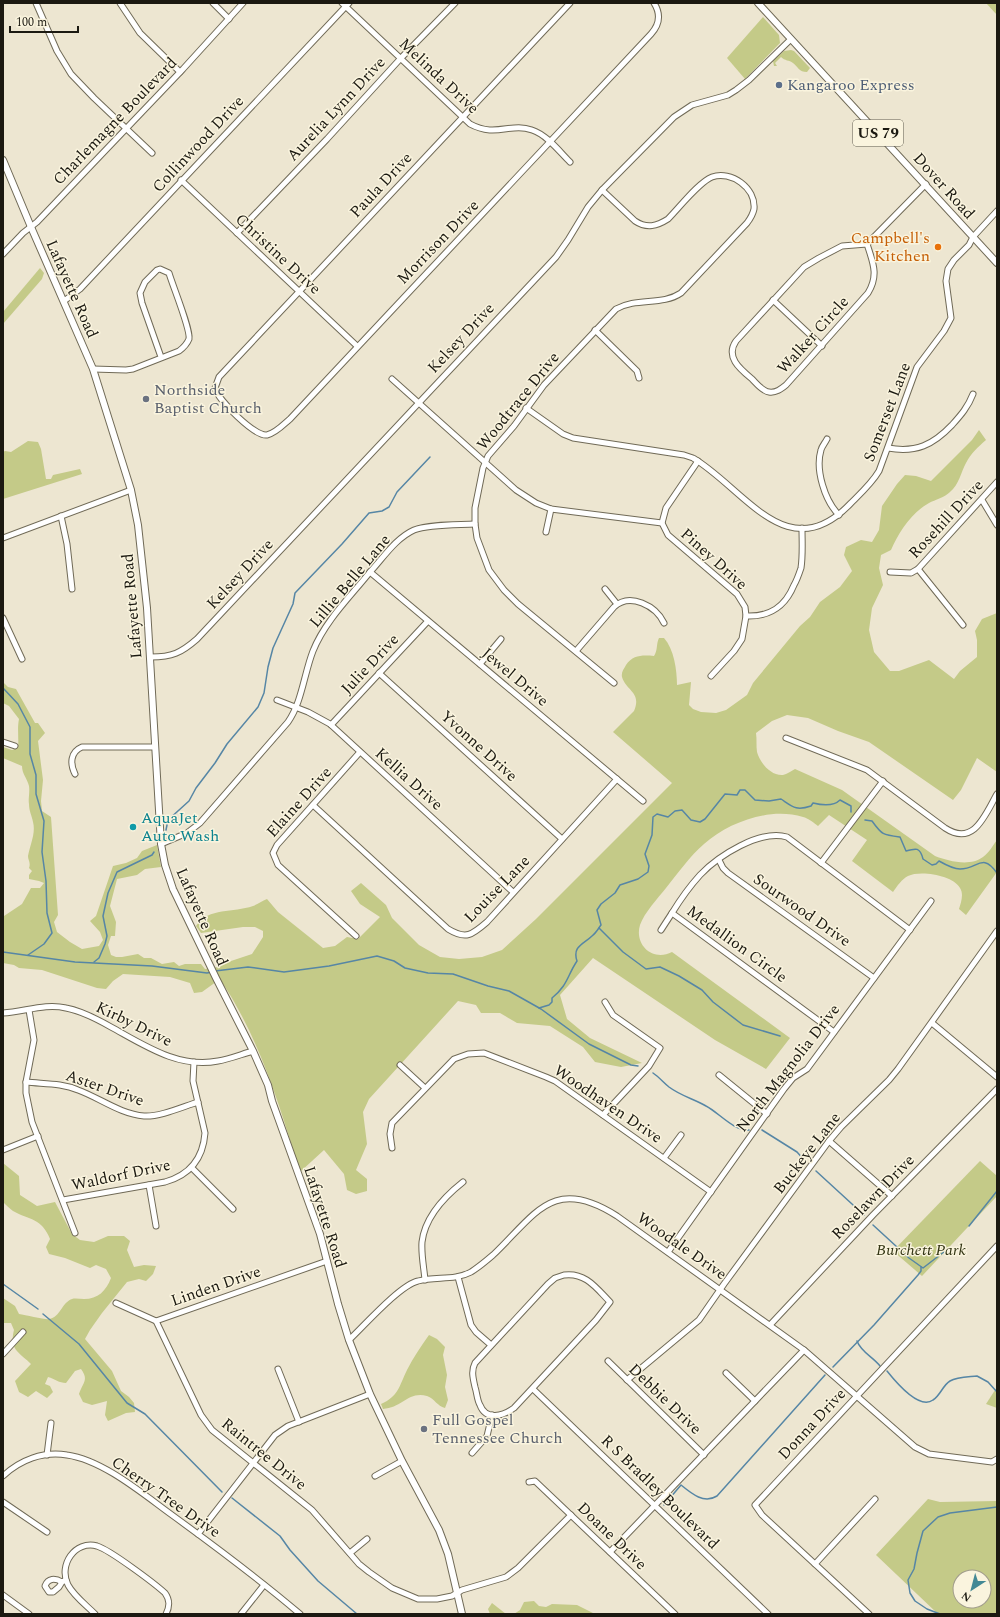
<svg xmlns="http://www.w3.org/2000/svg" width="1000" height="1617" font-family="Spectral,serif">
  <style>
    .green { fill: #c4ca88; fill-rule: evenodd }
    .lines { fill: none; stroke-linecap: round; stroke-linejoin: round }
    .stream { stroke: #5686a5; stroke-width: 1.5 }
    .minor-casing { stroke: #706a57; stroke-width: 7 }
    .major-casing { stroke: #706a57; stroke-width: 8 }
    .minor { stroke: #fff; stroke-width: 5 }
    .major { stroke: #fff; stroke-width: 6 }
    .service-dot { fill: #5c6f8a; stroke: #faf4de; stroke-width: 1.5 }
    .food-dot { fill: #e8710a; stroke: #faf4de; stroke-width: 1.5 }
    .worship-dot { fill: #6b7280; stroke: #faf4de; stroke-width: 1.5 }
    .culture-dot { fill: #0f9aa8; stroke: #faf4de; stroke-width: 1.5 }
    .labels { text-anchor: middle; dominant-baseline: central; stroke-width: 3; stroke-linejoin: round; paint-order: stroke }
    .shield { fill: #faf4de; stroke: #5e5b4e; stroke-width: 1 }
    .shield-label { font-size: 15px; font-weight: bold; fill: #1b1911 }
    .street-label { font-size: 16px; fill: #1b1911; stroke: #faf4de }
    .service-label { font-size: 16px; fill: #4e5e75; stroke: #faf4de; text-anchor: start }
    .food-label { font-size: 16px; fill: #c56008; stroke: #faf4de; text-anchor: end }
    .worship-label { font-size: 16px; fill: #5b616d; stroke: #faf4de; text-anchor: start }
    .culture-label { font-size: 16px; fill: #0d838f; stroke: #faf4de; text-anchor: start }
    .park-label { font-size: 16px; font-style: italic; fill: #333514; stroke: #faf4de }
  </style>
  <rect width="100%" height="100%" fill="#ede6d1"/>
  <!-- green -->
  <g class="green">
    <path d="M986,3H997V15Z"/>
    <path d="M763,17L779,35L780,43L745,79L727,58Z"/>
    <path d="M791,50L794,51L810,68L807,72C799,72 798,67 793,63C789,60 785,61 781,57L775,63L777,66H774L773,61L784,51Z"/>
    <path d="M40,268L44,273L42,279L3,324V312Z"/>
    <path d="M979,430L986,440C978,447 971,453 966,463C961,472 959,485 950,492C945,497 935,500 929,503C911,513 899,532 891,550L881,555L879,568L883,585L872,608L869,630L874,652L890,671H899L929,660L954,679L960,671L977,657V640L975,631L982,619L997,613V772L977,758L961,790L953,800L869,742L838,731L808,718L787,715L772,721L756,733C757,739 756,746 757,752C760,763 771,776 783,775C787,774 791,771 795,769L842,790L935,856C948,861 970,867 983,857C989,853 993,845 997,840V872L966,915L959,909C961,903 964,894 960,888C953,875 920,870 908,876C902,879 897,886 893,892L852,861L867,840L829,815L818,826C814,823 808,818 803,817C770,807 729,822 704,844C690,856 678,873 666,888C658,898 644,913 640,925C634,945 653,962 672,952L790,1038L766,1069L715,1040L593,958L560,995L567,1019L590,1038L642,1063L621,1067L595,1062L583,1047L550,1026L517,1023L500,1013H481L476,1005L458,1001L369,1099L363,1112L367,1144L356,1170L367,1179V1191L356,1194L347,1190L344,1174L324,1150L300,1172C279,1104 260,1039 220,979L202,992L194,993L190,983L170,977L123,974L113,981L106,989L97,988L42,970L19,968L14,965L3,963L4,916L22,904L31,888H40L44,883L39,881L29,879V875L32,871L29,868C31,863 28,860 28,856C30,845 36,833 33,822C32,816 29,811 29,804C28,799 30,792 29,786C27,778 22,774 22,766L3,758V747L12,750L18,748C19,738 17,729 19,719L9,706L3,703V682L8,687L16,689L35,723H38L45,733L38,741L43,780L41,801L42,811L51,817L58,915L54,922L57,932L70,942L82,949L99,946L103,940L100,932L90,921L96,916L113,866L126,863L137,858L142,851L157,845L161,867L145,869L137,875L117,879L110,906L116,922L115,936H111L108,945L111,955L116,957H122L138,954L144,958H151L162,964L174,962L179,966L185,964H201L205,969L218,967L231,961L252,954L263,937V931L255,927H243L201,933L196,926C209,907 233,913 253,906C258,904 262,901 267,899L278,912L323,948L335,946L347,937L358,939L380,917L360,904L351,891L361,883L386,905L392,918L419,945L440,957L459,959L482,957L502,950L536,919L672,783L613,732L634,711C642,692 626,691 622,677C621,672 624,669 626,665C633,655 642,655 654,656C658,650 656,644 659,638H664C674,649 677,670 677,685L691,682L689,705L693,709L701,712L716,713L726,710L747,695L753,683L800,626L810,617L820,602L840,587L852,571L844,555L846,547L861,540L872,542L879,530L882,506L897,484L905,475L916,476L931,481L972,440Z"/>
    <path d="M28,441L38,442L41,449L46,479H51L53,475L80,469L82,474L3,499V452L5,451L11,452Z"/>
    <path d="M980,1161L997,1176V1196L922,1276L893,1251Z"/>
    <path d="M3,1163L19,1176L20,1195L37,1206L55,1202L72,1234L80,1240L94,1242L108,1236H124L130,1241L127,1250L134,1267L144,1265L156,1266L153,1274L146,1281L139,1279L127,1282L102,1313L90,1330L85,1339L112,1371L121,1391L129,1397L134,1403L135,1412L126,1413L108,1421L105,1415L107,1401L92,1405L83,1402L79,1394C83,1382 89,1380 81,1369L75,1371L66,1383C59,1383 55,1379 48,1377L45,1384L50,1386L53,1392L47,1398L36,1391L28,1397L19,1392L15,1381L31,1364C19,1352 9,1350 14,1330L11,1323H3V1298L15,1306L19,1314C26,1315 46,1320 49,1319C61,1317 61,1303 72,1299C75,1298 80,1299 84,1299C98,1299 106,1291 111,1278L106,1269L96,1265L90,1268L65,1258L49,1254L46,1247L50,1239C42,1218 29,1220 13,1211C9,1208 6,1205 3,1202Z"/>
    <path d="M429,1335L437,1339L445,1347L443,1355L447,1375L445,1387L448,1400L445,1408C437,1406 435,1399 427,1396C408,1391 402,1408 383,1409L381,1404C399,1396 399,1386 407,1370C413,1358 421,1346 429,1335Z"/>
    <path d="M997,1387V1408L986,1404Z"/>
    <path d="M928,1499L940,1502L997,1501V1614H938L876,1555ZM960,1577H984V1601H960Z"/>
    <path d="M534,1601L539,1606L546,1607L552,1604L577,1605L595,1614H514L520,1610L524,1602Z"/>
    <path d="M492,1603L506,1614H490L488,1609Z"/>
  </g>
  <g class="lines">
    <!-- stream -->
    <g class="stream">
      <path d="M3,688L18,704L30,727V754L36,775V794L44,821L42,852L46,881L47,913L52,933L44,944L28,955"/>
      <path d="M865,820L872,821C882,835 883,835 900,837L906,851C916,848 920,847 923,859L932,865L936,864L939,861C946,865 953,869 960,869C978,869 982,852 997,873"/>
      <path d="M166,830L168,820L189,801L196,788L215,763L227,744L258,707L264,693L268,667L273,648L293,604L295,593L342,544L369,513L382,511L389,507L397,492L430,457"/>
      <path d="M599,928L623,952L646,969L660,967L679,976L702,990L713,1002L743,1025L780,1036"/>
      <path d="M3,952L75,962L152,966L207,973L212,972"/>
      <path d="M94,962L99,958L105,944L107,936L103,916L108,893L117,872L152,855L154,852"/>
      <path d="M215,971L248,967L284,972L329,966L377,956L394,961L405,968L428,973L453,974L488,986L509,991L541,1009L589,1044L631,1065L638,1066"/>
      <path d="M539,1008L549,1005L552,1002V998C568,985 567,976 577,961C572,946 584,944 592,936C596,933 598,929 601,925L597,910L601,904L615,893L620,885L638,879L648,872L649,866L645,854L652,835L653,817L657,814L668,817L675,811L682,810L691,820L700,822L705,819L725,794L737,795L740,790H745L755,800L769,801L781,799C793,807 796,811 811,806L813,803C821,805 833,807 840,800L851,806V812"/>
      <path d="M653,1073C659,1077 664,1083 669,1087C681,1096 694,1099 706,1106C718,1112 735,1132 749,1130"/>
      <path d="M762,1130L797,1152L806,1162"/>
      <path d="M816,1171L864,1215"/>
      <path d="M873,1225L909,1258L923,1268L949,1248"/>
      <path d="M969,1226L997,1191"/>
      <path d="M3,1284L38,1309"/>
      <path d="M43,1314L79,1344L127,1403L145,1414L222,1492"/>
      <path d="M857,1341C861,1352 873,1357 880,1366"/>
      <path d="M833,1367L874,1325L918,1275L921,1271V1267"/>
      <path d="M887,1371C895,1381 919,1410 933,1400C940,1396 943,1385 950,1381C957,1377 969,1377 977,1376L988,1382L997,1392"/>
      <path d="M232,1498L280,1536L290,1550L318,1581L357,1614"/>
      <path d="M664,1505L681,1485C692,1494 704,1504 717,1496L825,1375"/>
      <path d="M940,1614L927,1609L915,1601L910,1593L908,1580L914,1569L917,1553L923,1531L938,1517L950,1513L997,1507"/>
    </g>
    <!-- minor casing -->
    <g class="minor-casing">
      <g id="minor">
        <path d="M36,3L57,51L71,74L94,98L152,153"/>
        <path d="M120,3L140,33L180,72"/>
        <path d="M213,3L229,19"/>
        <path d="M342,3L470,124C496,138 511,122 532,130C547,135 559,151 570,162"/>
        <path d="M570,3L219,377L215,388C218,400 255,437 267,435C276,433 284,424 290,419L651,34C660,24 661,14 654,3"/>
        <path d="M181,180L357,346"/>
        <path d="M602,190L635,221C647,229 657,226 668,219C679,208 699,182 712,177C731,170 756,188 754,209C753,214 750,219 747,223L681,293C662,306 637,297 616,309L544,385L514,426L488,456L483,468L475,508V524L477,538L489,570L504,590L518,604L614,683"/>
        <path d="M237,233L327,139L401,58L455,3"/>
        <path d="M867,244C873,263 879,275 868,293L786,385C781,389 776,393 769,392C762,391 757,384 752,379C740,369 725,357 736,341L804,267L819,258L842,246L867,244L926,184"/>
        <path d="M3,254L23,233L37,222L183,69L243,3"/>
        <path d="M773,300L822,346"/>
        <path d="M64,301L80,289L349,3"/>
        <path d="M595,330L637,371L639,378"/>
        <path d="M93,369L126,370L133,369L179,351C183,348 187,344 189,339C191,330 172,284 169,273L160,269L157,270L145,282L140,293L142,303L161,357"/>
        <path d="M392,379L516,490L536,503L551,509L662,523"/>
        <path d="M526,408L563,434L573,438L684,455L693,458C744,488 788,570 851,503C861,493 872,483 879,471L917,367L944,331L951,318L946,281L948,269L954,260L969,245L973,237L997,211"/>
        <path d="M827,439C825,443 822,446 821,450C815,470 825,501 839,515"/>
        <path d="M888,448C916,453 933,445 952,425C961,415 968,407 973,394"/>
        <path d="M698,461L666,508L662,523L668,535L737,594L745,607L746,616L742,639L734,651L711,676"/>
        <path d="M982,500L997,525"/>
        <path d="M61,516L67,544L72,589"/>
        <path d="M546,532L551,509"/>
        <path d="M3,538L131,490"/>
        <path d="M918,569L963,625"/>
        <path d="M370,572L643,801"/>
        <path d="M890,572L911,573L918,569L997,482"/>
        <path d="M605,589L617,604"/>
        <path d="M746,616C770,617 785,607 794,585C797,580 799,574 801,568C803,555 802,541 802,528"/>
        <path d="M3,618L22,659"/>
        <path d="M576,651L614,607C630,592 656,606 664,623"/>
        <path d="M151,657C172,657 181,653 197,639L556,257L568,240L588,207L602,190L674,117L692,105L728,95L736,90L749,80L791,39"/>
        <path d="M480,664L501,639"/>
        <path d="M379,673L562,839"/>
        <path d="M277,700L308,712L330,724L513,892"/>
        <path d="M331,725L428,621"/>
        <path d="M786,738L867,770L945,828C974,847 985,815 997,794"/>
        <path d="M3,742L15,746"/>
        <path d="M75,774C70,764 70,752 82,747H155"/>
        <path d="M313,805L448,929C466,940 472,935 487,922L617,779"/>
        <path d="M161,844L187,833L200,823L288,722C302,702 304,674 313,651C325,621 350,597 370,572C383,558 396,538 414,530C430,524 457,525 475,524"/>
        <path d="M719,860L723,868L728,873L874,978"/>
        <path d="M821,863L883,781"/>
        <path d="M661,930L672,913"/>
        <path d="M356,936L278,865L273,853L277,845L360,752"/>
        <path d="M29,1010L34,1040L26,1082V1093L32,1122L75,1233"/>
        <path d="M3,1013C24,1012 45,1003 66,1008C82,1011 97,1019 111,1027C144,1045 179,1069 218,1061C230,1059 242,1054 253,1051"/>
        <path d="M932,1023L997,1077"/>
        <path d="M834,1032L672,913C680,900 690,886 700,875C718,856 760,829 787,837L910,930"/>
        <path d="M400,1065L425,1088"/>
        <path d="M719,1075L767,1114"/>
        <path d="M26,1082C44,1084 62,1083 78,1090C100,1098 120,1114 144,1116C160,1117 182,1107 198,1102"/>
        <path d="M603,1115L649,1066L660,1048L613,1015L605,1002"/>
        <path d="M829,1141L892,1196"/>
        <path d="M392,1148L390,1134L392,1123L454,1059L468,1054L484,1053L546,1077L555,1081L711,1192"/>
        <path d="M3,1150L38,1136"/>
        <path d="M664,1158L681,1135"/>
        <path d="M192,1168L233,1209"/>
        <path d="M149,1185L156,1226"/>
        <path d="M63,1200L165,1182C190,1175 203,1159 205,1133L193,1081L194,1062"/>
        <path d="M668,1252L784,1089L793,1078L807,1069L931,901"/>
        <path d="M564,1275C586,1272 597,1289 610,1302L596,1320L514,1408C503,1416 486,1421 480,1405C477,1400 477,1393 475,1387C473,1378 471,1371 475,1363L548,1284L555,1278Z"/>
        <path d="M458,1277L471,1325L476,1332L491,1345"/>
        <path d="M425,1280C424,1268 421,1254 422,1242C425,1217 444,1197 463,1182"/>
        <path d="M116,1303L156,1321L327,1261"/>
        <path d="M156,1321L201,1415L212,1430L312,1510L359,1564L369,1572L392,1588L418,1599H437L452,1596L462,1590L506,1577L518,1568L571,1515"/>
        <path d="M770,1325L873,1215L997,1089"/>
        <path d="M349,1340C364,1326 400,1285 418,1281C436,1276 454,1281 471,1272C479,1267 486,1261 493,1255C536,1214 553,1175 617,1216L804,1350L915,1447L929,1454L992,1462L997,1459"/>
        <path d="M3,1354L23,1332"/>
        <path d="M608,1361L704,1455"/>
        <path d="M278,1369L299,1422"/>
        <path d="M726,1373L755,1401"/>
        <path d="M627,1380L699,1320L724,1284L829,1141L841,1127L889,1080L898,1069L997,931"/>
        <path d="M533,1389L768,1614"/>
        <path d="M472,1453L487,1436L492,1415"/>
        <path d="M47,1455L51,1423"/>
        <path d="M3,1476C20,1460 43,1451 67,1455C103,1460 143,1494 172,1515C216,1547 259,1579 300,1614"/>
        <path d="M375,1476L402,1461"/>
        <path d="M529,1482L535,1481L675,1614"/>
        <path d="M3,1502L47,1532"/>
        <path d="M198,1534L275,1435L288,1426L370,1394"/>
        <path d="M610,1552L804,1350"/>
        <path d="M350,1553L367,1539"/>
        <path d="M815,1564L875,1499"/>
        <path d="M62,1582C55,1578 48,1578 45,1586L49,1592H53L59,1587L62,1582L66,1580"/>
        <path d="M3,1595L29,1614"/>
        <path d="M95,1614C86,1605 74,1596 68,1585C58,1565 75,1540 97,1546C110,1550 154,1583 165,1593C170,1600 170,1606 166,1614"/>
        <path d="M241,1614L264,1585"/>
        <path d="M869,1614L762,1515L755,1505L997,1246"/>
      </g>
    </g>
    <!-- major casing -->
    <g class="major-casing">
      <g id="major">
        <path d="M758,3L997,263"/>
        <path d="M3,160L31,227L93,369L131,490L138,525L147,608L161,844L165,865L173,889L216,978L253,1051L268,1085L272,1101L320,1234L338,1304L349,1340L370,1394L402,1461L439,1530L448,1554L462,1614"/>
      </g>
    </g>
    <!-- minor -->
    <use href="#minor" class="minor"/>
    <!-- major -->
    <use href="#major" class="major"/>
  </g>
  <!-- markers -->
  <circle class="service-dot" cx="779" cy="85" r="4"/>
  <circle class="food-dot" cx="938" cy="247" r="4"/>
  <g class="worship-dot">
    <circle cx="146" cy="399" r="4"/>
    <circle cx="424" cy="1429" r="4"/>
  </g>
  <circle class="culture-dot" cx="133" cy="827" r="4"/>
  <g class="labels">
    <!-- shield labels -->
    <rect class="shield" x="853" y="120" width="50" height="26" rx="3"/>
    <g class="shield-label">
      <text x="878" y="133">US 79</text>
    </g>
    <!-- street labels -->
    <g class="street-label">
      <text transform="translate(439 76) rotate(43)">Melinda Drive</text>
      <text transform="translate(336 109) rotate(-47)">Aurelia Lynn Drive</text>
      <text transform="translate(115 121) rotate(-46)">Charlemagne Boulevard</text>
      <text transform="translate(198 144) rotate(-47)">Collinwood Drive</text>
      <text transform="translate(381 185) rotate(-47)">Paula Drive</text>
      <text transform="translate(944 186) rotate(48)">Dover Road</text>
      <text transform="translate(438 242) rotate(-46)">Morrison Drive</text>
      <text transform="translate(278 254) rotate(43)">Christine Drive</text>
      <text transform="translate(72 289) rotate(66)">Lafayette Road</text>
      <text transform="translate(813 335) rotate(-48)">Walker Circle</text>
      <text transform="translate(461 338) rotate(-47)">Kelsey Drive</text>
      <text transform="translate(518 401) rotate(-51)">Woodtrace Drive</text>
      <text transform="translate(887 412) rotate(-69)">Somerset Lane</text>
      <text transform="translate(946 519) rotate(-47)">Rosehill Drive</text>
      <text transform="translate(714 559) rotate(42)">Piney Drive</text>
      <text transform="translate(240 574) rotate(-47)">Kelsey Drive</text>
      <text transform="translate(350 581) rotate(-50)">Lillie Belle Lane</text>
      <text transform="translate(132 606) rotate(-95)">Lafayette Road</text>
      <text transform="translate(370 664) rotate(-47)">Julie Drive</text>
      <text transform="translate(515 677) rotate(40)">Jewel Drive</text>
      <text transform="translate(479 746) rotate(42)">Yvonne Drive</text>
      <text transform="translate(409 779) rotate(42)">Kellia Drive</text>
      <text transform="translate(299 802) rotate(-48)">Elaine Drive</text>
      <text transform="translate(497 889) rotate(-46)">Louise Lane</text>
      <text transform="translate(802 910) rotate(35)">Sourwood Drive</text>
      <text transform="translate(202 917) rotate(66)">Lafayette Road</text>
      <text transform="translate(737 944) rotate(36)">Medallion Circle</text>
      <text transform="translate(134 1024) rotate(26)">Kirby Drive</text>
      <text transform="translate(788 1068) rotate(-52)">North Magnolia Drive</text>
      <text transform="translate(105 1088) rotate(19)">Aster Drive</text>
      <text transform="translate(608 1104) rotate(34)">Woodhaven Drive</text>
      <text transform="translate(807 1153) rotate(-52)">Buckeye Lane</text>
      <text transform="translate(121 1175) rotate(-12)">Waldorf Drive</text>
      <text transform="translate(873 1197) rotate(-46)">Roselawn Drive</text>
      <text transform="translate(325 1217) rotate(72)">Lafayette Road</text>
      <text transform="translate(682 1246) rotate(35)">Woodale Drive</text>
      <text transform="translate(216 1286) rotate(-19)">Linden Drive</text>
      <text transform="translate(665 1399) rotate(44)">Debbie Drive</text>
      <text transform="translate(812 1424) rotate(-47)">Donna Drive</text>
      <text transform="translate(264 1454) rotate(39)">Raintree Drive</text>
      <text transform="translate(660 1492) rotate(44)">R S Bradley Boulevard</text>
      <text transform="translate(166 1497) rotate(35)">Cherry Tree Drive</text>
      <text transform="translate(612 1536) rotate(44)">Doane Drive</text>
    </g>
    <!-- service labels -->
    <g class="service-label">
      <text x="787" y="85">Kangaroo Express</text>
    </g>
    <!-- food labels -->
    <g class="food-label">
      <text x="930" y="238">Campbell's<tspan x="930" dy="18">Kitchen</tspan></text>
    </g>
    <!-- worship labels -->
    <g class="worship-label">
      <text x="154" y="390">Northside<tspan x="154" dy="18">Baptist Church</tspan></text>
      <text x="432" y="1420">Full Gospel<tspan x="432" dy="18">Tennessee Church</tspan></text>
    </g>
    <!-- culture labels -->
    <g class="culture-label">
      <text x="141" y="818">AquaJet<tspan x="141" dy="18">Auto Wash</tspan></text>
    </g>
    <!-- park labels -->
    <g class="park-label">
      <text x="921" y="1250">Burchett Park</text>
    </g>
  </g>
  <!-- border -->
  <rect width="1000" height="1617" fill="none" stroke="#1b1911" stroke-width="8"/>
  <!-- north arrow -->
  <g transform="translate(972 1589) rotate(216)"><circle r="19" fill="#faf4de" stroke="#a19c8c"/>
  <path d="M0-3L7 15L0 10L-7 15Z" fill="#448995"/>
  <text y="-6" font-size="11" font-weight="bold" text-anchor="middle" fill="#1b1911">N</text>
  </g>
  <!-- scale -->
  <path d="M10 26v6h68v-6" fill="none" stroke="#1b1911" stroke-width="2"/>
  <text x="16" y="26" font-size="12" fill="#1b1911" stroke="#faf4de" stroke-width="3" paint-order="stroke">100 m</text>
</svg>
